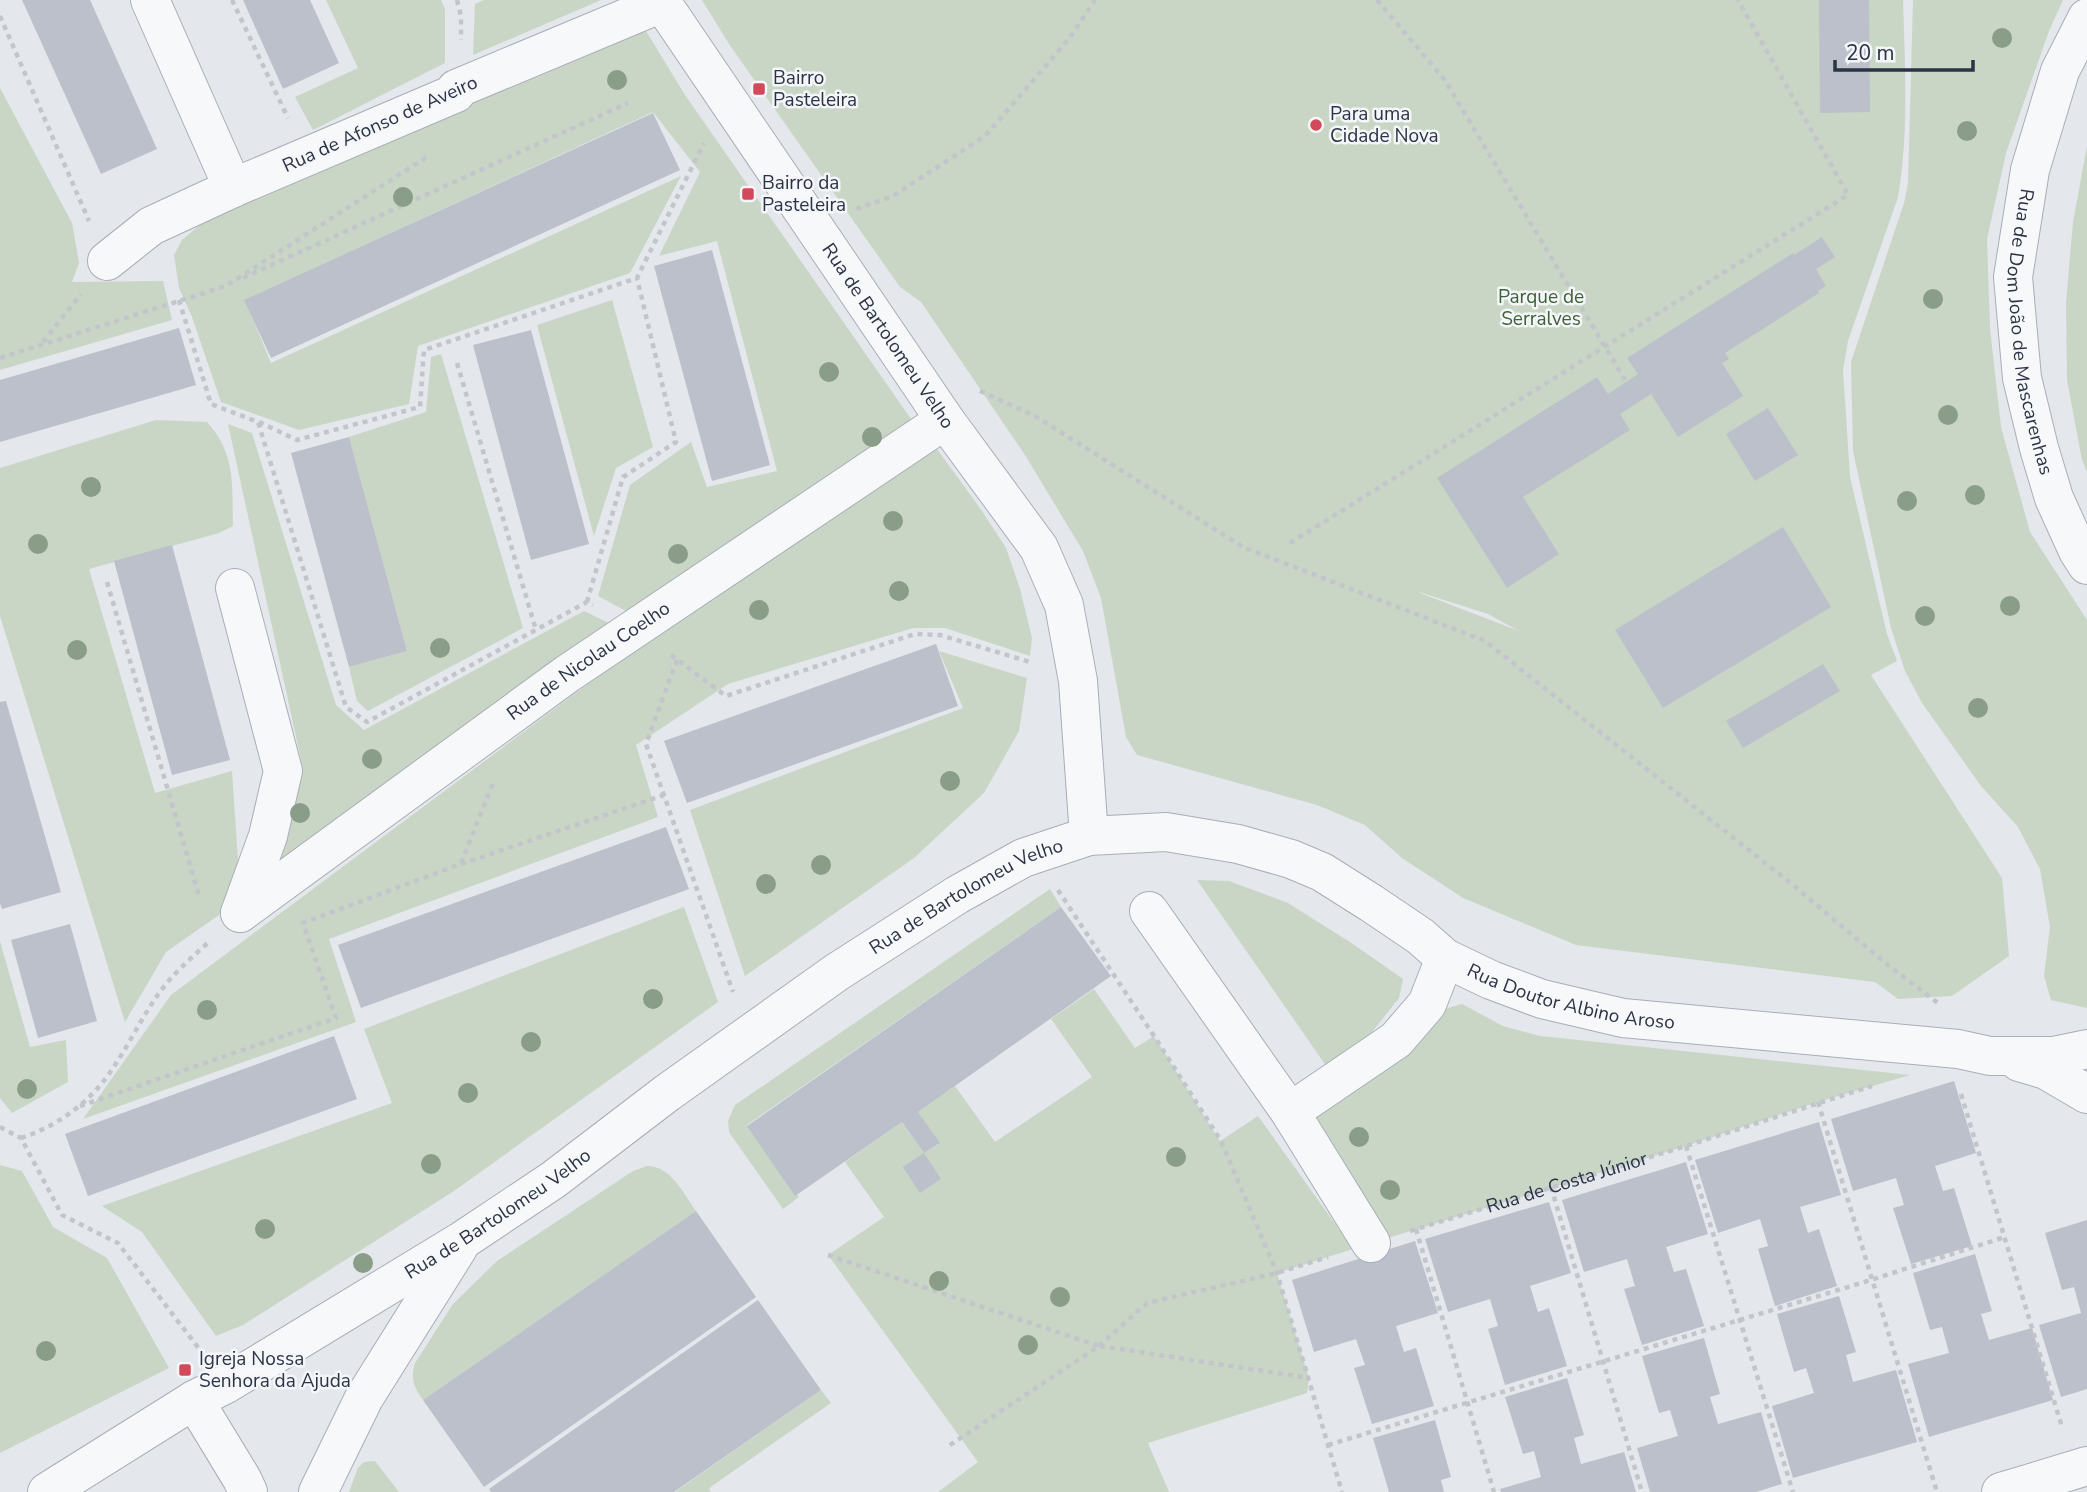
<svg xmlns="http://www.w3.org/2000/svg" width="2087" height="1492" font-family="'Nunito Sans',sans-serif">
  <style>
    .green { fill: #c9d6c5; fill-rule: evenodd }
    .building { fill: #bbc0ca }
    .lines { fill: none; stroke-linecap: round; stroke-linejoin: round }
    .minor-casing { stroke: #a9aeb7; stroke-width: 40 }
    .path { stroke: #c2c5cb; stroke-width: 4.5; stroke-dasharray: 5 5; stroke-linecap: butt }
    .minor { stroke: #f7f8fa; stroke-width: 38 }
    .tree { fill: #899d89 }
    .poi-dot { fill: #d1495b; stroke: #f4f6f9; stroke-width: 2.5 }
    .labels { text-anchor: middle; dominant-baseline: central; stroke-width: 5; stroke-linejoin: round; paint-order: stroke }
    .poi-label { font-size: 19px; fill: #2b3445; stroke: #f4f6f9; text-anchor: start }
    .street-label { font-size: 19px; fill: #2b3445; stroke: #f4f6f9 }
    .park-label { font-size: 19px; fill: #3f6138; stroke: #f4f6f9 }
  </style>
  <rect width="100%" height="100%" fill="#e4e7ec"/>
  <!-- green -->
  <g class="green">
    <path d="M326,0H441L445,9V63L313,130L295,97L358,68Z"/>
    <path d="M484,0H601L473,55L475,4Z"/>
    <path d="M702,0H1903C1905,65 1909,133 1898,197L1848,341L1843,370L1850,477L1887,634L1897,661L1871,675L2002,878L2009,956L1952,996L1898,999L1875,982L1866,981L1576,945L1463,898L1402,858L1365,825L1317,805L1137,755L1126,737L1101,598L1083,551L1025,455L921,302L900,287L729,44ZM1419,592L1488,614L1519,631L1420,593Z"/>
    <path d="M1913,0H2063L2049,31L2006,153L1987,239L1990,329L2001,427L2030,532L2087,620V1008L2051,1000L2044,976L2050,927L2040,869L2018,827L1981,786L1922,703L1905,671L1891,628L1853,451L1851,362L1904,203L1908,183Z"/>
    <path d="M646,31L685,95L918,429L639,618L598,596L630,485L691,442L707,487L777,471L717,241L659,256L700,172L653,112L245,300L271,363L681,176L630,273L418,346L409,404L299,430L221,402L192,317L179,288L174,255L182,240L201,224L629,33Z"/>
    <path d="M0,88L72,223L79,263L72,282L163,281L172,320L0,370Z"/>
    <path d="M2087,146V472L2082,460L2067,380L2066,303L2073,222Z"/>
    <path d="M612,300L653,447L616,468L594,536L537,325Z"/>
    <path d="M441,354L523,628L368,711L357,701L349,667L407,651L349,437L426,412L431,357Z"/>
    <path d="M156,420L207,422C236,454 232,485 233,526L219,533L89,569L155,793L232,771L238,860L242,878L219,915L166,952L125,1022L0,616V468Z"/>
    <path d="M228,424L252,433L336,705L364,730L584,611L621,629L274,868L303,769Z"/>
    <path d="M934,445L980,508L1006,548L1020,589L1032,638L1030,656L945,628H913L728,684L636,745L658,817L329,939L356,1022L83,1119L171,995L663,628Z"/>
    <path d="M939,651L1027,678L1019,731L984,793L914,858L745,976L690,810L963,708Z"/>
    <path d="M1197,880L1229,881L1288,903L1350,942L1403,979L1399,998L1372,1032L1329,1070Z"/>
    <path d="M1050,889L1061,907L747,1125L799,1197L783,1209L729,1132L728,1121L735,1105Z"/>
    <path d="M684,907L718,1002L454,1191L243,1325L216,1336L142,1232L102,1206L392,1103L364,1029Z"/>
    <path d="M0,941L30,1047L66,1040L68,1082L12,1113L0,1098Z"/>
    <path d="M1094,989L1135,1048L1154,1036L1220,1141L1258,1116L1353,1249L1277,1273L1309,1378L1307,1393L1148,1443L1169,1492H938L978,1462L828,1255L884,1217L845,1162L902,1122L924,1153L939,1144L918,1112L955,1086L995,1142L1092,1077L1051,1019ZM922,1155L941,1179L921,1192Z"/>
    <path d="M1462,1004L1503,1026L1540,1036L1910,1075L1818,1102L1686,1146L1388,1238L1311,1121L1411,1052L1445,1009Z"/>
    <path d="M0,1165L22,1171L53,1227L107,1258L169,1368L0,1453Z"/>
    <path d="M647,1166C671,1166 683,1193 696,1211L423,1400C414,1387 410,1379 415,1363L453,1304L497,1261L633,1171Z"/>
    <path d="M821,1390L831,1403L709,1488L711,1492H675Z"/>
    <path d="M375,1461L399,1492H349L358,1468L364,1462Z"/>
  </g>
  <!-- building -->
  <g class="building">
    <path d="M22,0H90L157,149L101,174Z"/>
    <path d="M243,0H310L339,63L283,89Z"/>
    <path d="M1819,0H1869L1870,112L1820,113Z"/>
    <path d="M653,113L680,170L271,358L244,300Z"/>
    <path d="M1822,237L1835,257L1816,269L1826,286L1818,291L1819,293L1725,353L1729,359L1722,363L1743,396L1678,437L1651,394L1620,414L1630,430L1523,497L1559,554L1507,588L1437,478L1597,377L1608,394L1638,374L1627,358L1793,253L1794,255Z"/>
    <path d="M712,250L770,465L712,481L654,266Z"/>
    <path d="M179,328L196,385L0,442V380Z"/>
    <path d="M531,330L589,544L531,560L473,345Z"/>
    <path d="M1768,408L1798,455L1755,481L1726,434Z"/>
    <path d="M349,437L407,651L349,667L291,453Z"/>
    <path d="M1783,527L1831,607L1663,708L1615,630Z"/>
    <path d="M172,545L230,760L172,775L114,561Z"/>
    <path d="M936,644L958,706L687,803L664,741Z"/>
    <path d="M1823,664L1840,691L1743,748L1726,721Z"/>
    <path d="M6,701L61,892L2,909L0,903V702Z"/>
    <path d="M666,827L689,889L361,1008L338,945Z"/>
    <path d="M1061,907L1111,976L918,1112L940,1143L924,1153L902,1122L795,1196L747,1126Z"/>
    <path d="M70,924L97,1021L38,1038L11,940Z"/>
    <path d="M334,1036L357,1099L88,1196L65,1134Z"/>
    <path d="M1954,1081L1976,1153L1935,1166L1943,1191L1954,1188L1972,1246L1911,1264L1893,1208L1904,1205L1896,1178L1853,1191L1831,1119Z"/>
    <path d="M1819,1122L1841,1195L1800,1207L1808,1233L1819,1229L1837,1286L1775,1306L1758,1249L1768,1246L1760,1219L1718,1233L1695,1160Z"/>
    <path d="M924,1153L941,1179L920,1193L903,1167Z"/>
    <path d="M1686,1162L1708,1234L1666,1247L1674,1272L1686,1269L1704,1326L1642,1345L1624,1289L1635,1286L1627,1259L1584,1272L1562,1200Z"/>
    <path d="M1549,1202L1571,1273L1530,1286L1538,1312L1549,1308L1567,1366L1505,1385L1488,1329L1498,1326L1490,1299L1448,1312L1425,1239Z"/>
    <path d="M696,1211L756,1297L484,1487L423,1400Z"/>
    <path d="M2087,1220V1389L2061,1397L2039,1325L2081,1313L2074,1287L2062,1290L2045,1233Z"/>
    <path d="M1415,1241L1438,1313L1396,1326L1404,1352L1416,1348L1434,1406L1372,1424L1354,1368L1365,1365L1356,1339L1314,1352L1292,1280Z"/>
    <path d="M1975,1254L1992,1311L1981,1314L1989,1340L2032,1328L2053,1400L1929,1437L1908,1364L1949,1353L1942,1327L1930,1330L1913,1273Z"/>
    <path d="M1839,1296L1856,1352L1846,1355L1853,1382L1896,1370L1917,1442L1793,1478L1772,1406L1814,1393L1806,1368L1794,1372L1777,1314Z"/>
    <path d="M758,1300L821,1390L674,1492H491L489,1489Z"/>
    <path d="M1704,1338L1720,1394L1710,1397L1718,1424L1761,1412L1782,1484L1756,1492H1650L1637,1448L1678,1436L1670,1410L1659,1413L1642,1356Z"/>
    <path d="M1567,1378L1584,1435L1574,1438L1581,1464L1624,1452L1636,1492H1501L1500,1489L1541,1477L1534,1451L1523,1454L1505,1397Z"/>
    <path d="M1435,1420L1451,1477L1441,1480L1444,1492H1389L1373,1438Z"/>
  </g>
  <g class="lines">
    <!-- minor casing -->
    <g class="minor-casing">
      <g id="minor">
        <path d="M150,0L233,188"/>
        <path id="s2" d="M660,0L945,420L1039,548L1064,605L1078,681L1089,836"/>
        <path id="s3" d="M2087,18L2060,71L2030,170L2013,277L2022,378L2039,448L2054,498L2078,551L2087,565"/>
        <path d="M107,261L151,226L233,188L456,93V89L662,3"/>
        <path d="M235,588L283,771L268,836L240,913"/>
        <path d="M1149,911L1290,1112L1371,1243"/>
        <path id="s4" d="M240,913L567,674L945,420"/>
        <path d="M2019,1062L2046,1070L2087,1094"/>
        <path d="M1290,1112L1396,1040L1427,1004L1445,958"/>
        <path d="M194,1400L242,1479L248,1492"/>
        <path id="s5" d="M47,1492L194,1400L226,1384L463,1240L553,1180L667,1093L837,972L957,895L1023,858L1089,836L1166,832L1238,844L1291,859L1322,872L1371,903L1420,936L1445,958L1491,980L1542,999L1623,1018L1958,1049L1990,1056H2053L2087,1049"/>
        <path d="M318,1492L364,1398L458,1248"/>
        <path d="M2001,1492L2087,1466"/>
      </g>
    </g>
    <!-- path -->
    <g class="path">
      <path d="M232,0L288,118"/>
      <path d="M457,0L461,16V40"/>
      <path d="M1377,0L1444,79L1625,380"/>
      <path d="M0,16L89,221"/>
      <path d="M856,209L893,196L985,136L1069,39L1095,0"/>
      <path d="M243,278L628,103"/>
      <path d="M179,300L211,404L258,422L346,707L367,722L587,602L593,605"/>
      <path d="M43,342L81,294"/>
      <path d="M0,358L226,286L430,155"/>
      <path d="M457,363L536,630"/>
      <path d="M980,391L1035,416L1243,547L1485,641L1793,885L1889,966L1938,1003"/>
      <path d="M259,422L297,440L420,407L424,350L637,278L704,143"/>
      <path d="M1290,543L1848,195L1738,0"/>
      <path d="M107,582L199,896"/>
      <path d="M587,602L623,477L676,442L637,278"/>
      <path d="M671,655L726,696L915,634L940,635L1030,662"/>
      <path d="M677,660L646,744L733,992"/>
      <path d="M461,863L493,783"/>
      <path d="M1058,890L1154,1036L1221,1141L1277,1273L1342,1492"/>
      <path d="M1961,1094L2062,1427"/>
      <path d="M1818,1102L1937,1492"/>
      <path d="M80,1106L336,1018L303,923L461,864L664,795"/>
      <path d="M0,1127L21,1138L62,1215L118,1243L200,1350"/>
      <path d="M21,1138C58,1126 92,1101 113,1068C128,1046 140,1021 155,999C170,976 190,959 210,941"/>
      <path d="M1686,1146L1793,1492"/>
      <path d="M1551,1187L1642,1492"/>
      <path d="M1416,1229L1494,1492"/>
      <path id="s1" d="M1410,1231L1686,1146L1872,1086"/>
      <path d="M828,1255L1099,1346L947,1447"/>
      <path d="M1099,1346L1147,1303L1277,1273L1328,1257"/>
      <path d="M1100,1346L1309,1378"/>
      <path d="M1328,1445L1858,1284L2005,1237"/>
    </g>
    <!-- minor -->
    <use href="#minor" class="minor"/>
  </g>
  <!-- trees -->
  <g class="tree">
    <circle cx="2002" cy="38" r="10"/>
    <circle cx="617" cy="80" r="10"/>
    <circle cx="1967" cy="131" r="10"/>
    <circle cx="403" cy="197" r="10"/>
    <circle cx="1933" cy="299" r="10"/>
    <circle cx="829" cy="372" r="10"/>
    <circle cx="1948" cy="415" r="10"/>
    <circle cx="872" cy="437" r="10"/>
    <circle cx="91" cy="487" r="10"/>
    <circle cx="1975" cy="495" r="10"/>
    <circle cx="1907" cy="501" r="10"/>
    <circle cx="893" cy="521" r="10"/>
    <circle cx="38" cy="544" r="10"/>
    <circle cx="678" cy="554" r="10"/>
    <circle cx="899" cy="591" r="10"/>
    <circle cx="2010" cy="606" r="10"/>
    <circle cx="759" cy="610" r="10"/>
    <circle cx="1925" cy="616" r="10"/>
    <circle cx="440" cy="648" r="10"/>
    <circle cx="77" cy="650" r="10"/>
    <circle cx="1978" cy="708" r="10"/>
    <circle cx="372" cy="759" r="10"/>
    <circle cx="950" cy="781" r="10"/>
    <circle cx="300" cy="813" r="10"/>
    <circle cx="821" cy="865" r="10"/>
    <circle cx="766" cy="884" r="10"/>
    <circle cx="653" cy="999" r="10"/>
    <circle cx="207" cy="1010" r="10"/>
    <circle cx="531" cy="1042" r="10"/>
    <circle cx="27" cy="1089" r="10"/>
    <circle cx="468" cy="1093" r="10"/>
    <circle cx="1359" cy="1137" r="10"/>
    <circle cx="1176" cy="1157" r="10"/>
    <circle cx="431" cy="1164" r="10"/>
    <circle cx="1390" cy="1190" r="10"/>
    <circle cx="265" cy="1229" r="10"/>
    <circle cx="363" cy="1263" r="10"/>
    <circle cx="939" cy="1281" r="10"/>
    <circle cx="1060" cy="1297" r="10"/>
    <circle cx="1028" cy="1345" r="10"/>
    <circle cx="46" cy="1351" r="10"/>
  </g>
  <!-- markers -->
  <g class="poi-dot">
    <rect x="752" y="82" width="14" height="14" rx="3.5"/>
    <circle cx="1316" cy="125" r="7"/>
    <rect x="741" y="187" width="14" height="14" rx="3.5"/>
    <rect x="178" y="1363" width="14" height="14" rx="3.5"/>
  </g>
  <g class="labels">
    <!-- poi labels -->
    <g class="poi-label">
      <text x="773" y="78">Bairro<tspan x="773" dy="22">Pasteleira</tspan></text>
      <text x="1330" y="114">Para uma<tspan x="1330" dy="22">Cidade Nova</tspan></text>
      <text x="762" y="183">Bairro da<tspan x="762" dy="22">Pasteleira</tspan></text>
      <text x="199" y="1359">Igreja Nossa<tspan x="199" dy="22">Senhora da Ajuda</tspan></text>
    </g>
    <!-- street labels -->
    <g class="street-label">
      <text transform="translate(380 124) rotate(-24)">Rua de Afonso de Aveiro</text>
      <text stroke="none"><textPath href="#s3" startOffset="327">Rua de Dom João de Mascarenhas</textPath></text>
      <text stroke="none"><textPath href="#s2" startOffset="406">Rua de Bartolomeu Velho</textPath></text>
      <text stroke="none"><textPath href="#s4" startOffset="430">Rua de Nicolau Coelho</textPath></text>
      <text stroke="none"><textPath href="#s5" startOffset="1097">Rua de Bartolomeu Velho</textPath></text>
      <text stroke="none"><textPath href="#s5" startOffset="1757">Rua Doutor Albino Aroso</textPath></text>
      <text stroke="none"><textPath href="#s1" startOffset="164">Rua de Costa Júnior</textPath></text>
      <text stroke="none"><textPath href="#s5" startOffset="530">Rua de Bartolomeu Velho</textPath></text>
    </g>
    <!-- park labels -->
    <g class="park-label">
      <text x="1541" y="297">Parque de<tspan x="1541" dy="22">Serralves</tspan></text>
    </g>
  </g>
  <!-- scale -->
  <path d="M1835 60v10h138v-10" fill="none" stroke="#2b3445" stroke-width="3.5"/>
  <text x="1846" y="60" font-size="21" fill="#2b3445" stroke="#f4f6f9" stroke-width="5" paint-order="stroke">20 m</text>
</svg>
